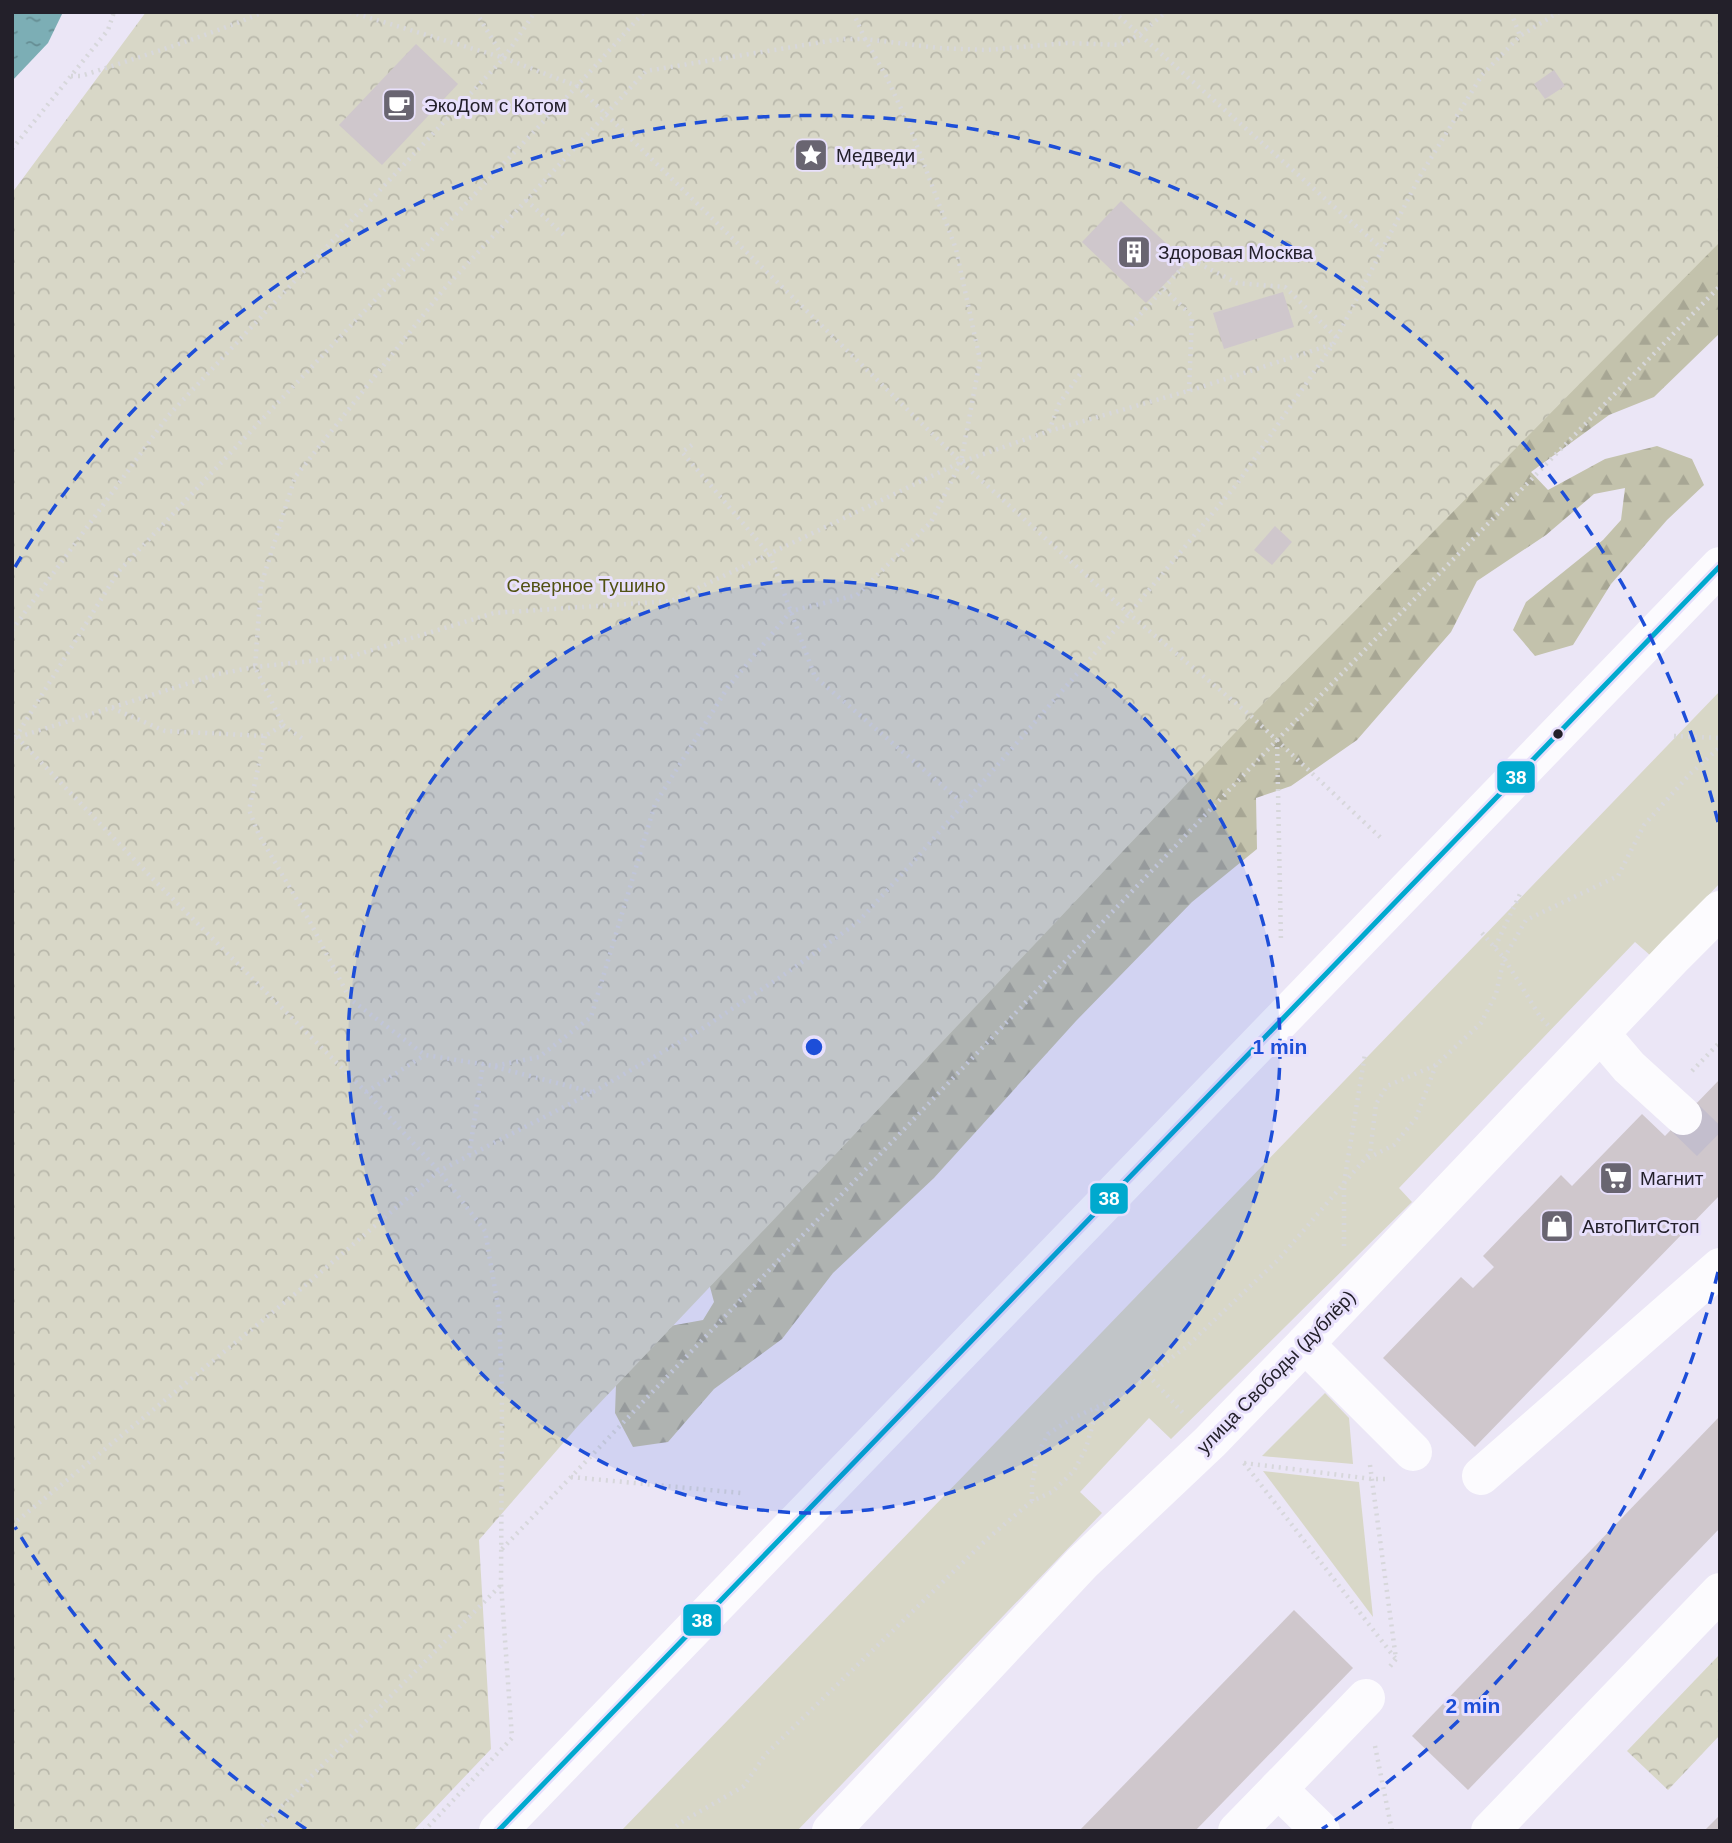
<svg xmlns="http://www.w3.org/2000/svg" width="1732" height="1843" font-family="Arial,sans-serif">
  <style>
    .grass { fill: #d8d7c7 }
    .forest { fill: url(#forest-firs) }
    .park { fill: url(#park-crowns) }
    .water { fill: url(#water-ripples) }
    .building { fill: #cfc7cc }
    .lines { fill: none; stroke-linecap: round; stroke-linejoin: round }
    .minor-tunnel { stroke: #c3becd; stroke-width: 38; stroke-dasharray: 38 19; stroke-linecap: butt }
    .path { stroke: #d7d7db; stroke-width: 4.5; stroke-dasharray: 2 5; stroke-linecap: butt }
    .minor { stroke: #fcfbfe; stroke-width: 38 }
    .major { stroke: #fcfbfe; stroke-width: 38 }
    .bus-1-casing { stroke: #e8e0fc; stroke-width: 10 }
    .bus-1 { stroke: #00a9ce; stroke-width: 5 }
    .ring { fill: none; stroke: #1d4ed8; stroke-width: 3.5; stroke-dasharray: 12 9 }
    .bus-dot { fill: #23202a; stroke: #e8e0fc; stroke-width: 2.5 }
    .labels { text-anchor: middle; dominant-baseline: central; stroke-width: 6; stroke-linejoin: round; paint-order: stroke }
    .poi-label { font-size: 19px; fill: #23202a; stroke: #e8e0fc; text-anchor: start }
    .park-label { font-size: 19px; fill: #515212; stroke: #e8e0fc }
    .street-label { font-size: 19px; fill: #23202a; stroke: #e8e0fc }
    .centre { fill: #1d4ed8; stroke: #e8e0fc; stroke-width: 3.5 }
    .ring-label { font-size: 21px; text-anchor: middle; font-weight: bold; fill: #1d4ed8; stroke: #e8e0fc; stroke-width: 6; stroke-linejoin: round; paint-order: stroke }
    .line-badge { stroke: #e8e0fc; stroke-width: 2.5 }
    .badge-label { font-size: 19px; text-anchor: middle; font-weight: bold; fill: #fff }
  </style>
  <defs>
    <pattern id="forest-firs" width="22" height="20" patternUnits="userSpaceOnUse" patternTransform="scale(1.75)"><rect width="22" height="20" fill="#c3c2ac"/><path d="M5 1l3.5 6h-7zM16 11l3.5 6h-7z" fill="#a7a694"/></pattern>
    <pattern id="park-crowns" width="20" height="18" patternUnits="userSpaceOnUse" patternTransform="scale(1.75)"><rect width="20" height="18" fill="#d8d7c7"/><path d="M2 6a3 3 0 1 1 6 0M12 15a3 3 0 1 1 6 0" fill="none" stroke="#b9b8ab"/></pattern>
    <pattern id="water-ripples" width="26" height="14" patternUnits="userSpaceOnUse" patternTransform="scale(1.75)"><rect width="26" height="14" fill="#7caeb5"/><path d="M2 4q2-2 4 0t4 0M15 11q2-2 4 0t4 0" fill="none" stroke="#658d93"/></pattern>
  </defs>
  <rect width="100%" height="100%" fill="#ebe6f6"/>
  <!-- grass -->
  <g class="grass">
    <path d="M1720,691V883L1651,956L1635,942L1399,1188L1412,1202L1171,1439L1149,1418L1080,1492L1102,1513L797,1831H621Z"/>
    <path d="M1325,1393L1349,1418L1353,1464L1262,1456Z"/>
    <path d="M1263,1471L1359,1482L1373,1617Z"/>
  </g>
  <!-- forest -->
  <path class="forest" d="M1720,12V333L1654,397L1609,415L1531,472L1548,490L1605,459L1657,446L1692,459L1704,485L1667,520L1611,584L1573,645L1535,656L1513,630L1526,602L1603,540L1621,520L1625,488L1594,494L1546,535L1477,581L1451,632L1357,740L1291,786L1256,798L1257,849L1192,902L1076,1021L934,1178L833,1273L782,1339L714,1389L668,1442L633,1447L615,1413L617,1357L648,1330L703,1320L714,1302L705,1268Z"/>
  <!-- park -->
  <g class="park">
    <path d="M146,12H1720V242L1251,716L578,1426L479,1540L491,1749L413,1831H12V193Z"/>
    <path d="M1720,1654V1735L1668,1790L1627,1751Z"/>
  </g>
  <!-- water -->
  <path class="water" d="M12,12H63L48,43L12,81Z"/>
  <!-- building -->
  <g class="building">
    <path d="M416,44L458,84L382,165L339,125Z"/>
    <path d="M1554,70L1565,86L1545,99L1534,84Z"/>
    <path d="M1121,201L1186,262L1146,303L1082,242Z"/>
    <path d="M1283,292L1294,327L1224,349L1213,313Z"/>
    <path d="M1275,526L1292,542L1272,565L1254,550Z"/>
    <path d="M1720,1079V1195L1475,1447L1383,1358L1461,1277L1473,1288L1494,1267L1483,1256L1561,1175L1572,1186L1642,1114L1665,1136Z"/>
    <path d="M1720,1416V1528L1468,1790L1412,1736Z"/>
    <path d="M1294,1610L1353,1668L1195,1831H1079Z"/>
    <path d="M1720,1815V1831H1704Z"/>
  </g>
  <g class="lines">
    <!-- minor-tunnel -->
    <path class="minor-tunnel" d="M1683,1116L1720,1152"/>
    <!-- path -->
    <g class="path">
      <path d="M350,12L504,58L577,86L961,462L1129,614L1251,716L1382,839"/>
      <path d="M476,12L503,57"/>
      <path d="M853,12L865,39L939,48L986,50L1067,43L1120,45L1139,35L1166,12"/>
      <path d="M1114,12L1382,249"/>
      <path d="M1511,12L1520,36"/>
      <path d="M71,76H81C143,56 204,37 264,12"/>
      <path d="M12,149L108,30L114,12"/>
      <path d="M526,200L567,238"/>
      <path d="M1164,289L1192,316L1189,391"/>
      <path d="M1131,325L1190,259L1237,283L1285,287L1337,338"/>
      <path d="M1049,431L1059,404L1080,374"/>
      <path d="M692,445L682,452L770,555L815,677L964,804"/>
      <path d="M12,630L168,416L504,58L535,12"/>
      <path d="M112,708L165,731L265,736L283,725L255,667L261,585L295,477L444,289L646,71L841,39H865L886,76L911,130L956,249L980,360L961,462L931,522L857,595L791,611L728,687L655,804L591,1017L539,1057L494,1066L425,1055L350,999L310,922L259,835L249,810L265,736"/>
      <path d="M283,725L303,739"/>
      <path d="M12,732L152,878L366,1092L439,1171L485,1231L499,1312L502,1396L501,1584L512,1738L424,1831"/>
      <path d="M1674,736L1720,738"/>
      <path d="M12,739L218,674L255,667L349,657L494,613L671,601L961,462L1049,431L1198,388L1333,344"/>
      <path d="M1277,740L1281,942"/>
      <path d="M12,743L118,572L577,86L644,12"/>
      <path d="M1482,933L1504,958L1541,1018L1551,1028"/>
      <path d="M1495,947L1521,892"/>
      <path d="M495,1067L592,1092"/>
      <path d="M1692,1071L1720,1042"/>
      <path d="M366,1092L425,1055"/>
      <path d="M469,1155L483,1064"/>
      <path d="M1368,1158L1394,1145L1416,1118L1436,1065"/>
      <path d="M1344,1246V1183L1365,1054"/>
      <path d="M1148,1375L1183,1413"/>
      <path d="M1244,1463L1395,1658"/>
      <path d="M1244,1463L1372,1479H1385"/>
      <path d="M1370,1465L1396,1659L1388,1669"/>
      <path d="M571,1477L741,1493"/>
      <path d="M1032,1501V1486L1037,1455L1048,1434L1071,1419L1119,1397L1186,1347L1279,1259L1370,1153L1376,1104L1387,1086L1436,1065L1481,1023L1496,994L1504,958L1526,920L1618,876L1644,825L1690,774L1720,747"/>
      <path d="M12,1525L301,1289L439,1171L593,1092L697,1032L788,972L858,922L914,861L1129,614L1237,484L1334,343L1420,176L1482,75L1520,36L1559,12"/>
      <path d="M502,1549L1277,740L1720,286"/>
      <path d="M1375,1746L1392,1831"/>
      <path d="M257,1831L501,1585"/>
      <path d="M671,1831L680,1823L744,1786L765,1755L987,1539L1032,1501L1052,1492L1074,1471L1086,1448L1098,1406"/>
    </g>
    <!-- minor -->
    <g class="minor">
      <path d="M1601,1034L1629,1067L1683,1116"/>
      <path d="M1305,1344L1413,1452"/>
      <path d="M1481,1476L1720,1267"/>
      <path d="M831,1831L1082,1563L1210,1442L1305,1344L1675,955L1720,910"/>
      <path d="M1237,1831L1278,1789"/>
      <path d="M1321,1831L1278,1789L1366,1698"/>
      <path d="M1490,1831L1720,1592"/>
    </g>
    <!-- major -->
    <path class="major" d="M498,1831L1720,566"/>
    <!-- bus-1 casing -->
    <g class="bus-1-casing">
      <path id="bus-1" d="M498,1831L1720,566"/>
    </g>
    <!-- bus-1 -->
    <use href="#bus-1" class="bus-1"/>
  </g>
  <!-- distance rings -->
  <circle cx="814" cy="1047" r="466" fill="#1d4ed8" fill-opacity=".12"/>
  <g class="ring">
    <circle cx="814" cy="1047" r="466"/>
    <path d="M1718 1272A932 932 0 0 1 1322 1829M306 1829A932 932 0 0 1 15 1527M15 567A932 932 0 0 1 1718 822"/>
  </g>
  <!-- icons -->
  <defs>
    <g id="cafe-square" transform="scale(1.75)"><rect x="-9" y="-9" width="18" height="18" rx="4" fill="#696571" stroke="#e8e0fc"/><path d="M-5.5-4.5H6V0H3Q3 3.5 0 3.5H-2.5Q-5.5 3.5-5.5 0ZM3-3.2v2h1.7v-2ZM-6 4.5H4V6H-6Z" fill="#fff"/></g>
    <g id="sight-square" transform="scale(1.75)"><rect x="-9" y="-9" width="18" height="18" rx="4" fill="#696571" stroke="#e8e0fc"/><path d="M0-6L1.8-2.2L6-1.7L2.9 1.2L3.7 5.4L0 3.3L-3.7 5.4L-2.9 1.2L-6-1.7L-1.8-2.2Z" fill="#fff"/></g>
    <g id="building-square" transform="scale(1.75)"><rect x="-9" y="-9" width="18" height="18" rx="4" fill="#696571" stroke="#e8e0fc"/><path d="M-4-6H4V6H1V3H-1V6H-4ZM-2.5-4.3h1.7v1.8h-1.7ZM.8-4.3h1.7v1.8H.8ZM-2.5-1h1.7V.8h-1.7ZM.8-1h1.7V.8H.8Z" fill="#fff"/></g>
    <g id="supermarket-square" transform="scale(1.75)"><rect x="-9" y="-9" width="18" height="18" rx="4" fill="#696571" stroke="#e8e0fc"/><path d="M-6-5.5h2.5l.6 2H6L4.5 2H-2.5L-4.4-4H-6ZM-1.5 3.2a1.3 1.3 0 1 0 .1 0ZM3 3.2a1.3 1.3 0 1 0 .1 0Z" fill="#fff"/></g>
    <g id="shop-square" transform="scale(1.75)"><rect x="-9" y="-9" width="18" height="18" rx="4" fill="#696571" stroke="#e8e0fc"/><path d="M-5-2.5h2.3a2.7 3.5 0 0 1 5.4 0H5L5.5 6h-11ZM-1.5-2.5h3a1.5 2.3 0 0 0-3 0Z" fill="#fff"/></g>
  </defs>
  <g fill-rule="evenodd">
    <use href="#cafe-square" x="399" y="105"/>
    <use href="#sight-square" x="811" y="155"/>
    <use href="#building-square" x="1134" y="252"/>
    <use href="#supermarket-square" x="1616" y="1178"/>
    <use href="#shop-square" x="1557" y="1226"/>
  </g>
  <!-- markers -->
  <circle class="bus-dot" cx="1558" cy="734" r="6"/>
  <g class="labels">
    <!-- poi labels -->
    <g class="poi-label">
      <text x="424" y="105">ЭкоДом с Котом</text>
      <text x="836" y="155">Медведи</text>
      <text x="1158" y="252">Здоровая Москва</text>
      <text x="1640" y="1178">Магнит</text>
      <text x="1582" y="1226">АвтоПитСтоп</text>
    </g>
    <!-- park labels -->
    <g class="park-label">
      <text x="586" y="585">Северное Тушино</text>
    </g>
    <!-- street labels -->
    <g class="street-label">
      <text transform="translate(1276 1372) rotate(-46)">улица Свободы (дублёр)</text>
    </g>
  </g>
  <circle cx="814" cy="1047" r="10" class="centre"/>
  <g class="ring-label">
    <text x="1280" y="1054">1 min</text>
    <text x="1473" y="1713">2 min</text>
  </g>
  <g class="line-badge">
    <rect x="1496" y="760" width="40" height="34" rx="7" fill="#00a9ce"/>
    <rect x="1089" y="1182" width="40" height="33" rx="7" fill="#00a9ce"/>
    <rect x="682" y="1603" width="40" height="34" rx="7" fill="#00a9ce"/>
  </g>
  <g class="badge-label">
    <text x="1516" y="784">38</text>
    <text x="1109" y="1205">38</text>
    <text x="702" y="1627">38</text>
  </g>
  <!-- border -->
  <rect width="1732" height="1843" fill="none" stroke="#23202a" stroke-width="28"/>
</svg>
